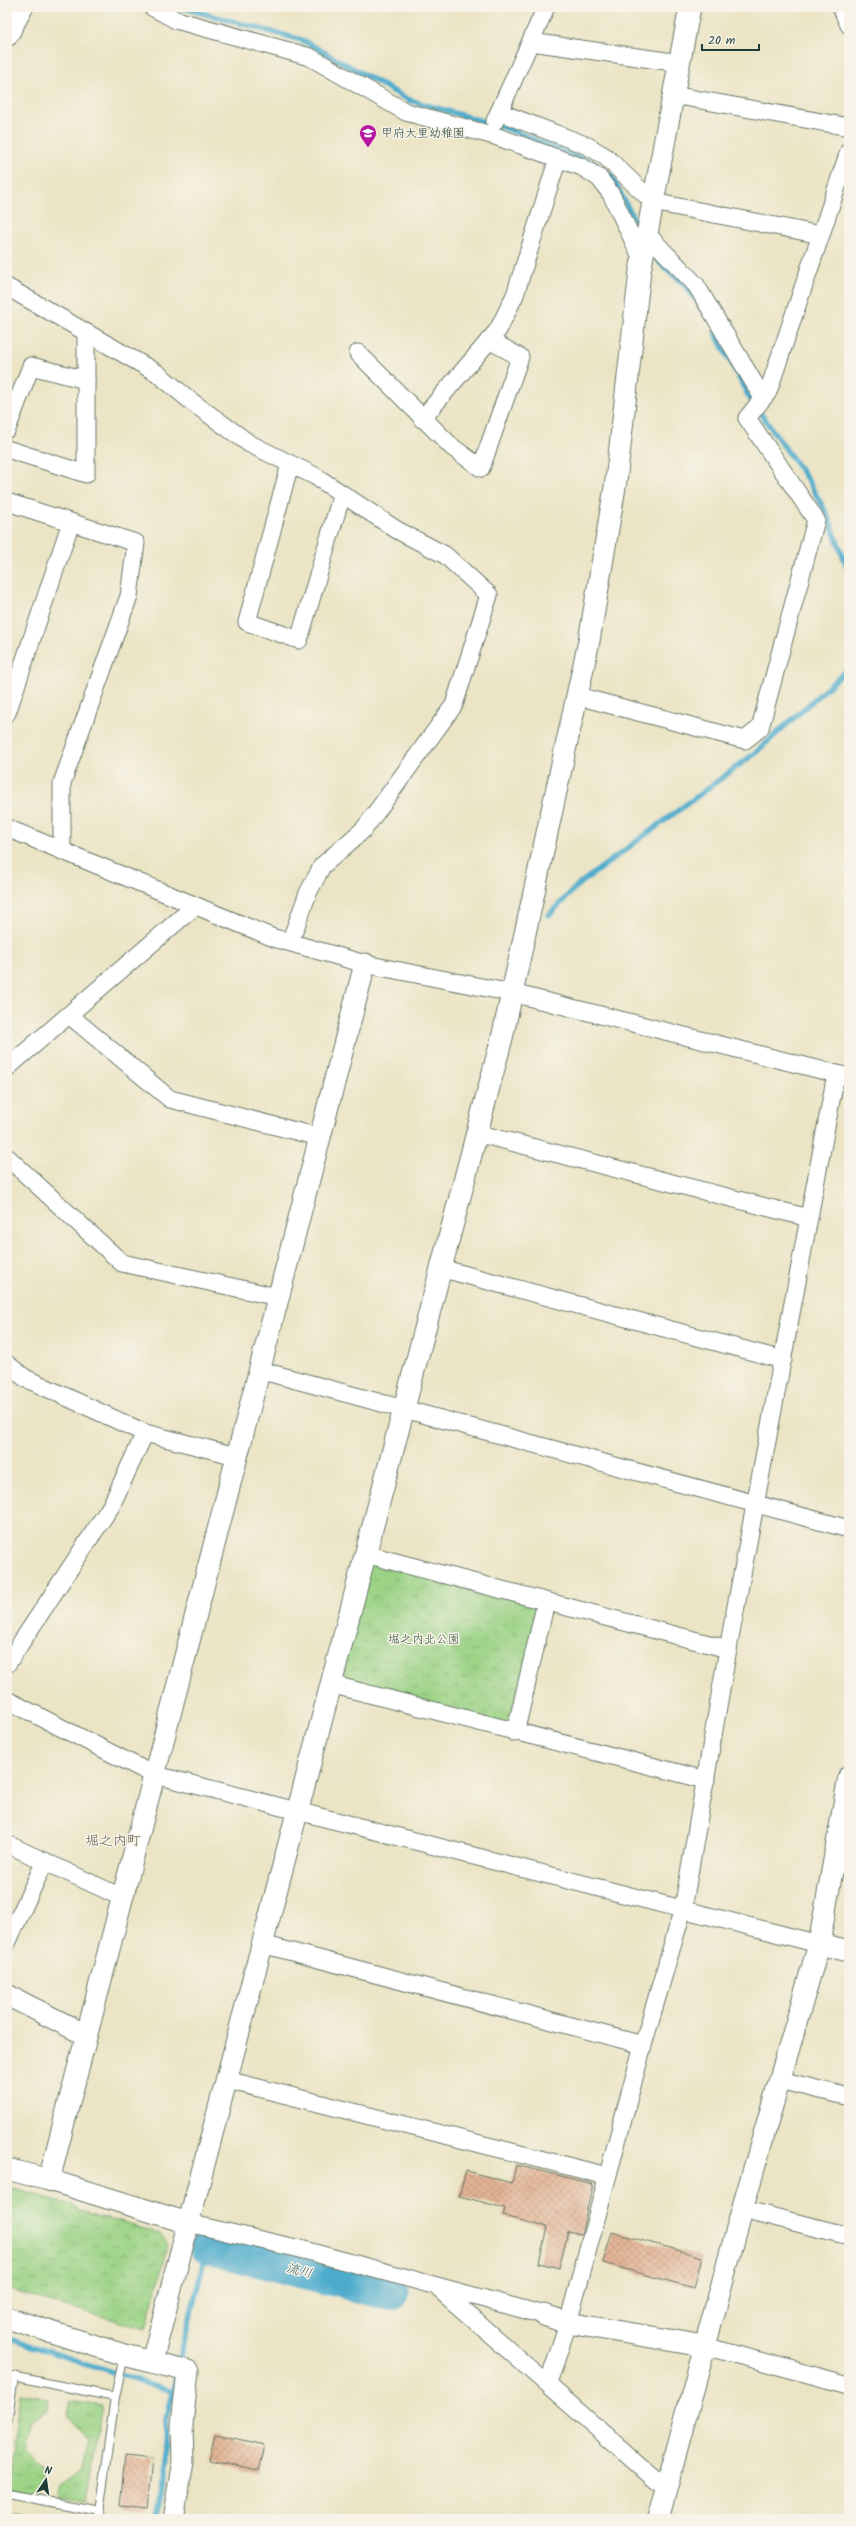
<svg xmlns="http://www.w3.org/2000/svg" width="856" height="2526" font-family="Kalam,'Klee One',sans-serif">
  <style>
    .grass { fill: url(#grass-tufts); stroke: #5e885d }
    .park { fill: url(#park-crowns); stroke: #5e885d }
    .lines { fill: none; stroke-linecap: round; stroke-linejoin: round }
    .stream { stroke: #4eaccc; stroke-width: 5.5 }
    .river { stroke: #4eaccc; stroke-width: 34 }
    .building { fill: url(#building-cross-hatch) }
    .service-casing { stroke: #667767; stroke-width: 10 }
    .minor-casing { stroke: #667767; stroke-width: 19 }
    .tertiary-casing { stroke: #667767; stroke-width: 23 }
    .primary-casing { stroke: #667767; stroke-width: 24 }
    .service { stroke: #fff; stroke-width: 8 }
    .minor { stroke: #fff; stroke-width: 17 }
    .tertiary { stroke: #fff; stroke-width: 21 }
    .primary { stroke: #fff; stroke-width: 22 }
    .labels { text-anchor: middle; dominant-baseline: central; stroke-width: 3; stroke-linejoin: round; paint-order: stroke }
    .poi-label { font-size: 12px; fill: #1f3d34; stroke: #f7f3e8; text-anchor: start }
    .park-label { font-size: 12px; fill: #385b44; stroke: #f7f3e8 }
    .water-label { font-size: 13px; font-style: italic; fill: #2d5e62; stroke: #f7f3e8 }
    .quarter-label { font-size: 14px; fill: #646756; stroke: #f7f3e8 }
  </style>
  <defs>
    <pattern id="grass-tufts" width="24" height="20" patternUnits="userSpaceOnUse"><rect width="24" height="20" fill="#9cd386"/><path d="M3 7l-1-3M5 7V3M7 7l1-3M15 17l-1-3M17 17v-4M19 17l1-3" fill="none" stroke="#7fac6e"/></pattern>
    <pattern id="park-crowns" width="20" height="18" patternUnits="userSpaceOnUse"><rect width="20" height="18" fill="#9cd386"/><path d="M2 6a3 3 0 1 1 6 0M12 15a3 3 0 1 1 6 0" fill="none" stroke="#7fac6e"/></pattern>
    <pattern id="building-cross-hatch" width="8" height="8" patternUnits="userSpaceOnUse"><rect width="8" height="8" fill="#e4b495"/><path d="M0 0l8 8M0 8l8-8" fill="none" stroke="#b8947a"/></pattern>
  </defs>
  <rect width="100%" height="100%" fill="#f7f3e8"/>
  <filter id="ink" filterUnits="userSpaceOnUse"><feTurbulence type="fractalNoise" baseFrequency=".025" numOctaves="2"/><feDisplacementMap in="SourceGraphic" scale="8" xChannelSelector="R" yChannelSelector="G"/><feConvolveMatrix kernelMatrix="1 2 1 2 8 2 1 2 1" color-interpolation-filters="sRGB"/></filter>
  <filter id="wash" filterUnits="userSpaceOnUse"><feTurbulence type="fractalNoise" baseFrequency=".012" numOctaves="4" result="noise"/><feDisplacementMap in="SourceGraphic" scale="16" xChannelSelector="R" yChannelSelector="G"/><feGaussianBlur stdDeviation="0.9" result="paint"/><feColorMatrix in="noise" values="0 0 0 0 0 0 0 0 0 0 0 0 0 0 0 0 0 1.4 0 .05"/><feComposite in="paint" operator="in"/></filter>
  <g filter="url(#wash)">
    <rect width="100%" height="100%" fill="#ebe4c5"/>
    <!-- grass -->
    <g class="grass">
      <path d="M20,2394L49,2398L48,2410L31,2419L24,2451L45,2470L39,2495L7,2490Z"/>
      <path d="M69,2401L102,2406L85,2502L57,2498L59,2485L82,2469L87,2439L68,2415Z"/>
      <path d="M13,2511L56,2519H7V2514Z"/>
    </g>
    <!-- park -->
    <g class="park">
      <path d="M365,1554L546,1602L515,1733L330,1684Z"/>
      <path d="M7,2187L73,2205L80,2211L159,2233L168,2245L145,2329L7,2289Z"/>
    </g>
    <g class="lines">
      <!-- stream -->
      <g class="stream">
        <path d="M180,7L302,40L409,100L506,128L595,164L611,175L641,233"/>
        <path d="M650,249C661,268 670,271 685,285C691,292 696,301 701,309"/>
        <path d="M715,332L749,397L807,479L827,514L849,572"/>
        <path d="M549,915L578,885L754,754L849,668"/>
        <path d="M7,2338L172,2391"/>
        <path d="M156,2519L167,2463L166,2418L207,2247"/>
      </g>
      <!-- river -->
      <path class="river" d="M207,2247L391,2294"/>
    </g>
    <g id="blocks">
      <!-- building -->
      <g class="building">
        <path d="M516,2165L593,2184L581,2235L568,2232L559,2268L539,2263L547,2227L503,2216L505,2208L459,2196L466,2171L512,2183Z"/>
        <path d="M612,2232L702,2257L694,2288L603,2263Z"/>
        <path d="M215,2434L264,2445L258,2471L209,2460Z"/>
        <path d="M125,2456L152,2459L147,2510L120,2507Z"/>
      </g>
    </g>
  </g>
  <g filter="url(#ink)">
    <use href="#blocks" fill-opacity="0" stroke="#667767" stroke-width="1"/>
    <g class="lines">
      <!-- service casing -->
      <g class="service-casing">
        <g id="service">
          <path d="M7,2375L115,2397"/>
          <path d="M7,2423L14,2376"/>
          <path d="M7,2494L100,2511"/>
          <path d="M98,2519L115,2397L124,2356"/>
        </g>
      </g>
      <!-- minor casing -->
      <g class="minor-casing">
        <g id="minor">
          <path d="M152,7L176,20L310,57L406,112L495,136L582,167L599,178L611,194L642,259"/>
          <path d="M841,7L849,25"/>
          <path d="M531,42L680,63"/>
          <path d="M673,95L849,127"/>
          <path d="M499,112L588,146L606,157L653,202L821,235"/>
          <path d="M495,121L546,7"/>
          <path d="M647,234L696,285L763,398"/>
          <path d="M7,287L157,373L192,402L250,444L315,476L397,530L445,555L489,595L454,705L364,829L322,866L308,893L290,942"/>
          <path d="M358,353L452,447L481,468L520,357L489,340"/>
          <path d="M422,419L498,330L515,295L558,158"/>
          <path d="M7,429L31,366L86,380"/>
          <path d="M7,449L86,474V333"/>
          <path d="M290,464L247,622L299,640L342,494"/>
          <path d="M7,502L136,543L129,596L62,783V851"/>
          <path d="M577,696L745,740L760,728L816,520L747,418L768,392L849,151"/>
          <path d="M7,713L71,522"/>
          <path d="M7,828L274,938L365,964L512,993L849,1077"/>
          <path d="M69,1015L170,1099L319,1137"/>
          <path d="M7,1068L195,906"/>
          <path d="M476,1133L809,1218"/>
          <path d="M7,1157L122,1263L278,1297"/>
          <path d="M440,1268L783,1360"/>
          <path d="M7,1364L25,1378L145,1433L236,1456"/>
          <path d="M259,1370L849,1529"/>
          <path d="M365,1554L728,1649"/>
          <path d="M7,1664L111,1506L145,1433"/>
          <path d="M330,1684L706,1780"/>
          <path d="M7,1700L152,1774L819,1944"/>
          <path d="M515,1733L546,1602"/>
          <path d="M7,1844L121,1897"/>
          <path d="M7,1943L45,1861"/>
          <path d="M262,1944L643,2045"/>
          <path d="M227,2080L607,2176"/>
          <path d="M780,2080L849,2097"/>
          <path d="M742,2209L849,2236"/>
          <path d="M188,2223L300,2249L544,2315"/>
          <path d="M439,2289L665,2488"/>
          <path d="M704,2346L849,2385"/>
          <path d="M548,2384L568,2323L643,2045L683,1909L728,1649L836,1074"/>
        </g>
      </g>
      <!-- tertiary casing -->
      <g class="tertiary-casing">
        <g id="tertiary">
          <path d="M819,1944L849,1951"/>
          <path d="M7,1995L86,2035"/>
          <path d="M7,2169L49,2180L188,2223"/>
          <path d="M49,2180L365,964"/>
          <path d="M544,2315L568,2323L704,2346"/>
          <path d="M7,2318L124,2355L188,2371L182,2424L183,2462L173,2519"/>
          <path d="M152,2361L503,1034L589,641L616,481L640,271L690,7"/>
          <path d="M658,2519L744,2203L819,1944L849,1776"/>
        </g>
      </g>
      <!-- primary casing -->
      <g class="primary-casing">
        <path id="primary" d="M7,35L22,7"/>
      </g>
      <!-- service -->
      <use href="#service" class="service"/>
      <!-- minor -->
      <use href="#minor" class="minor"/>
      <!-- tertiary -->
      <use href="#tertiary" class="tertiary"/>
      <!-- primary -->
      <use href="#primary" class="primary"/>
    </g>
  </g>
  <!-- icons -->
  <defs>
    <g id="school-pin" transform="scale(0.9)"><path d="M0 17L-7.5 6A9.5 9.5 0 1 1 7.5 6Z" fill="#b5179e" stroke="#f7f3e8"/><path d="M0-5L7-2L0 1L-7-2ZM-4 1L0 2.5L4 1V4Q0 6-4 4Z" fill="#fff"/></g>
  </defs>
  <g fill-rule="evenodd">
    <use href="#school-pin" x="368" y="133"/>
  </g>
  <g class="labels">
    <!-- poi labels -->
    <g class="poi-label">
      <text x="381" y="133">甲府大里幼稚園</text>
    </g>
    <!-- park labels -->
    <g class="park-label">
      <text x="424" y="1639">堀之内北公園</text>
    </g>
    <!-- water labels -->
    <g class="water-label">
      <text transform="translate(299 2271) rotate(14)">流川</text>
    </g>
    <!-- quarter labels -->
    <g class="quarter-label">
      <text x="113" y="1841">堀之内町</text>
    </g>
  </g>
  <!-- margin -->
  <rect width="856" height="2526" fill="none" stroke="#f7f3e8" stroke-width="24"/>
  <!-- north arrow -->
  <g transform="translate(46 2480) rotate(13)" stroke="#f7f3e8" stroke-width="3" paint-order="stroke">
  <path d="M0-3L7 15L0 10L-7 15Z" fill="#1f3d34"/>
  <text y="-6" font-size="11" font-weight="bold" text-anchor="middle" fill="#1f3d34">N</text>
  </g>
  <!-- scale -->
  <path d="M702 44v6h57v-6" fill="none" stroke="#1f3d34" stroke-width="2"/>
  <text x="708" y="44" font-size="12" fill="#1f3d34" stroke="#f7f3e8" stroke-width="3" paint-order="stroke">20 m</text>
</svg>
